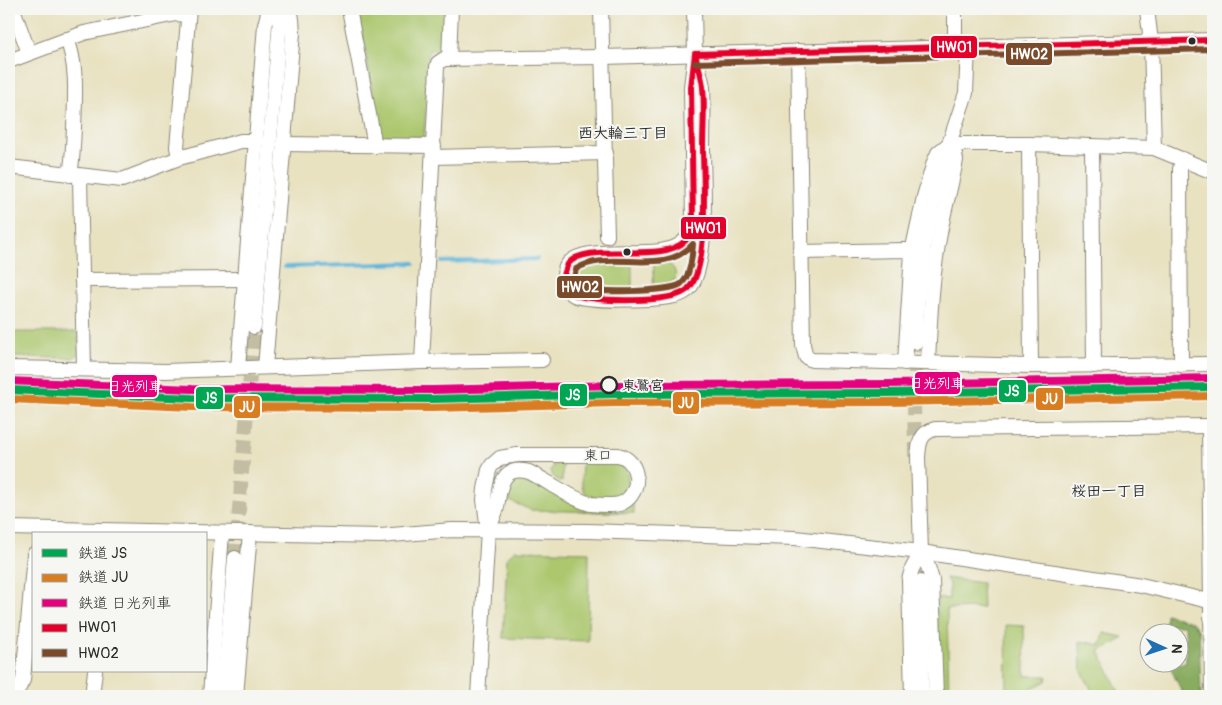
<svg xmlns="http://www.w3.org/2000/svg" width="1222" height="705" font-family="Pangolin,'Klee One',sans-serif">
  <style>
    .green { fill: #acc76e; stroke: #6c794c }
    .forest { fill: #89ac61; stroke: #5a6c46 }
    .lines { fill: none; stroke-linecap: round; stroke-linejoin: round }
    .stream { stroke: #5bb4d8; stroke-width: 4 }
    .minor-tunnel { stroke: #c2bda3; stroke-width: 14; stroke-dasharray: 14 7; stroke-linecap: butt }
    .minor-casing { stroke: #8a8676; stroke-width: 16 }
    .minor { stroke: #fff; stroke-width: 14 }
    .bus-1-casing { stroke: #f6f6f2; stroke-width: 10 }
    .bus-2-casing { stroke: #f6f6f2; stroke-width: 10 }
    .bus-1 { stroke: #e4002b; stroke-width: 6 }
    .bus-2 { stroke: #7a4b2a; stroke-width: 6 }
    .rail-1-casing { stroke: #f6f6f2; stroke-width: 11 }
    .rail-2-casing { stroke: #f6f6f2; stroke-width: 11 }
    .rail-3-casing { stroke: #f6f6f2; stroke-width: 11 }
    .rail-1 { stroke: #00a651; stroke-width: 8 }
    .rail-2 { stroke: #d87d20; stroke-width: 8 }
    .rail-3 { stroke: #e5007d; stroke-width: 8 }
    .bus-dot { fill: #2b2b2b; stroke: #f6f6f2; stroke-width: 2 }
    .stop-dot { fill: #f6f6f2; stroke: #2b2b2b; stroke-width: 2.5 }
    .labels { text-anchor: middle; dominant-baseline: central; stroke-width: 4; stroke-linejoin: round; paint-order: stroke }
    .stop-label { font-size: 14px; font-weight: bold; fill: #2b2b2b; stroke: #f6f6f2; text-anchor: start }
    .street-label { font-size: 14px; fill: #2b2b2b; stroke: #f6f6f2 }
    .neighbourhood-label { font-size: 15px; font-weight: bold; fill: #2b2b2b; stroke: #f6f6f2 }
    .line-badge { stroke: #f6f6f2; stroke-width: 2 }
    .badge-label { font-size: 14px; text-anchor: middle; font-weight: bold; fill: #fff }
  </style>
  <rect width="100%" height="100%" fill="#f6f6f2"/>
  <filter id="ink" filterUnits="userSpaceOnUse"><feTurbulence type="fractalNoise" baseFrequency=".02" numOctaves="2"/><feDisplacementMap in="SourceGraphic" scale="10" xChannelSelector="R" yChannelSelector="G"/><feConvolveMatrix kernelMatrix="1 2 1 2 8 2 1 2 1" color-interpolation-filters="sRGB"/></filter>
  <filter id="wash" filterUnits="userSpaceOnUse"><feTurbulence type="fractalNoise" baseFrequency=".0096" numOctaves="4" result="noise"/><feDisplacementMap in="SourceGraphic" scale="20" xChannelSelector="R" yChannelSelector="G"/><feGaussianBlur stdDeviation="1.12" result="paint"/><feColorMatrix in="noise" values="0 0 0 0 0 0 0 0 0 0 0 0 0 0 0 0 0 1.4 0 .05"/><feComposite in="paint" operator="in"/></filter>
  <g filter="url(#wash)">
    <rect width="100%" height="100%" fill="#e8e2c1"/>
    <!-- green -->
    <g class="green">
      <path d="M358,9H445V46L440,50H429L424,137L382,136L380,135Z"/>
      <path d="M625,260L632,266V287L629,290C613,290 588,295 575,283V273C584,257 608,261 625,260Z"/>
      <path d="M654,260C667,261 678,266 675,280L662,287L653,289Z"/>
      <path d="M9,332H78L79,354L73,358L9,357Z"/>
      <path d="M615,461C627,466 634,483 622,493C614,500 588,501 583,489C580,481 582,470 582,462Z"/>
      <path d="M563,462L562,482C556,480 552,477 551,470L555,463Z"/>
      <path d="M525,479L586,509L621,511L633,504L634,513L531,510L505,499C506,486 513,481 525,479Z"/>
      <path d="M515,550L589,552L588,641L503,638L507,557Z"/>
      <path d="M946,578L982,583L983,608L947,609L949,696H938L937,598L949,599V584Z"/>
      <path d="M1006,625L1024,626L1025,676H1047L1046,681L1028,690L1031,696H1007Z"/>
      <path d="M1104,633L1123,637V639L1099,651L1121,696H1095L1081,670L1080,641L1101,645Z"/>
    </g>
    <!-- forest -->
    <path class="forest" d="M1166,614L1192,622L1199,631L1201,696H1184L1168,663H1186L1185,625H1165Z"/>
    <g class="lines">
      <!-- stream -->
      <g class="stream">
        <path d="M442,262L537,259"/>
        <path d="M285,267L414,263"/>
      </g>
    </g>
  </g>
  <g filter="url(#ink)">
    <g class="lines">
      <!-- minor-tunnel -->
      <g class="minor-tunnel">
        <path d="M915,457L914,399L916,342"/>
        <path d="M919,550L920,582"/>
        <path d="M235,558L254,327"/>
      </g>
      <!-- minor casing -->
      <g class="minor-casing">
        <g id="minor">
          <path d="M13,9L29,53"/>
          <path d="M349,9L375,146"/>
          <path d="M601,9L607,236"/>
          <path d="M694,9L695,54L691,87L693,220C691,229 690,237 682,243C658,265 565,235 564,276C563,284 567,291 574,295C588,302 659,300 675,296C681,294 687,292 691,286C709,258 703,182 703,148C703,128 704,107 703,87C701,76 698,65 695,54"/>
          <path d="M955,9V47"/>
          <path d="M1147,9L1151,42L1154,148"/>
          <path d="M67,39C78,67 75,98 74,128C73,144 73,159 70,175"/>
          <path d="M798,51L803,345L806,357L812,360L1031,366L1213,364"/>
          <path d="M449,58L451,9"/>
          <path d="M9,61L84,33L176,14L188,15"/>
          <path d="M283,144L434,146"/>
          <path d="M1029,144L1031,366"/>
          <path d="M1092,146L1094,366"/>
          <path d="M433,157L606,153"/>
          <path d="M179,158L177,147L189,9"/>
          <path d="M9,167L122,180L179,158L241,141H257"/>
          <path d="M80,177L84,369"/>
          <path d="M800,252L905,250L912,252"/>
          <path d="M82,280L245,279"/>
          <path d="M254,327L281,9"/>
          <path d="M916,342L917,307L924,245L932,205L949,144L966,93L968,47"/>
          <path d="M422,362L542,360"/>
          <path d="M905,363L912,252L924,197L934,162L938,153L949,144H1029L1154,148L1213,172"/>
          <path d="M928,363C930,318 932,273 941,228C945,206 952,183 956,160L955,154L949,144"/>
          <path d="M1181,365L1180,169L1182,159"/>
          <path d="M265,367L293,33L292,19L290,9"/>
          <path d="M9,368L166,371L422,362L437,67L438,63L444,59L603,57L1213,40"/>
          <path d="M238,368L265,25L269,9"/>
          <path d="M1209,426L1212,696"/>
          <path d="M9,528L380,536L452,530L588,531L795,538L921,552L1141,585L1213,602"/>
          <path d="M920,582L922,696"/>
          <path d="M15,695L23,680L34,554"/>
          <path d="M92,696L95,671"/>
          <path d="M210,696L222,533"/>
          <path d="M223,696L235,558"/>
          <path d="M236,696L250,533"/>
          <path d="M478,696L488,530L484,500L485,489L489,470L492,465L500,458L517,455H618C640,460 643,492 622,503C615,506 600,505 591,504C575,501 546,480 529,472C501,464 500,488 497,507C495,515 491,523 488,530"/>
          <path d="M912,696L909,580L912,569L921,552"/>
          <path d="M936,696L932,580L926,560L921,552L918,457C919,443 920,433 935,429L1213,426"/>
        </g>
      </g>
      <!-- minor -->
      <use href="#minor" class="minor"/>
      <!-- bus-1 casing -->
      <g class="bus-1-casing">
        <g id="bus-1">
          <path d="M695,54C698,65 702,76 703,87C705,107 703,128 703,148C703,178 710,268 688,289C674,303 611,301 591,298C578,297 560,292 564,275C565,272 567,266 568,264C586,240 661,265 685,241C690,235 691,227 693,220L691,87Z"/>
          <path d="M695,54L1213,40"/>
        </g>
      </g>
      <!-- bus-2 casing -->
      <g class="bus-2-casing">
        <g id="bus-2">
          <path d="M695,63L1213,49"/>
          <path d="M693,244C692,255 691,276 681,284C670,292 591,294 578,287C575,286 575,284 573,282L576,269C610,248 664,278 693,244Z"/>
        </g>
      </g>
      <!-- bus-1 -->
      <use href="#bus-1" class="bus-1"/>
      <!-- bus-2 -->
      <use href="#bus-2" class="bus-2"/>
      <!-- rail-1 casing -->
      <g class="rail-1-casing">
        <path id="rail-1" d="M9,390L192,398L433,399L615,394L889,393L1213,387"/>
      </g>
      <!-- rail-2 casing -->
      <g class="rail-2-casing">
        <path id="rail-2" d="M9,399L192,407L433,408L615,403L889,402L1213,396"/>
      </g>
      <!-- rail-3 casing -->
      <g class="rail-3-casing">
        <path id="rail-3" d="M9,381L192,389L433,390L615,385L889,384L1213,378"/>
      </g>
      <!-- rail-1 -->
      <use href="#rail-1" class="rail-1"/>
      <!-- rail-2 -->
      <use href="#rail-2" class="rail-2"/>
      <!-- rail-3 -->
      <use href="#rail-3" class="rail-3"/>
    </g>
  </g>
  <!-- markers -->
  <g class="bus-dot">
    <circle cx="1192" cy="41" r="4.5"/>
    <circle cx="627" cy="252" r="4.5"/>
  </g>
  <circle class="stop-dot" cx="609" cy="385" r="8"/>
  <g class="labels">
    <!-- stop labels -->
    <g class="stop-label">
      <text x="622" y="385">東鷲宮</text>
    </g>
    <!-- street labels -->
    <g class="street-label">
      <text x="598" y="455">東口</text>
    </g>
    <!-- neighbourhood labels -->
    <g class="neighbourhood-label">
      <text x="623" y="133">西大輪三丁目</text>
      <text x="1109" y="491">桜田一丁目</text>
    </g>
  </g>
  <g class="line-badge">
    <rect x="930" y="35" width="48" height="24" rx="5" fill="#e4002b"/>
    <rect x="1005" y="42" width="48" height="24" rx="5" fill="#7a4b2a"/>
    <rect x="680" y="216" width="47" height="24" rx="5" fill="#e4002b"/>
    <rect x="556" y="275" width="47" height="24" rx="5" fill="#7a4b2a"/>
    <rect x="914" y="371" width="47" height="24" rx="5" fill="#e5007d"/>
    <rect x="111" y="374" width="47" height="24" rx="5" fill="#e5007d"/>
    <rect x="998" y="379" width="29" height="24" rx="5" fill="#00a651"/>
    <rect x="559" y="383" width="29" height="24" rx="5" fill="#00a651"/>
    <rect x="195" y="386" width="29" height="24" rx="5" fill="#00a651"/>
    <rect x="1035" y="387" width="29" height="24" rx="5" fill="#d87d20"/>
    <rect x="672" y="391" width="28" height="24" rx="5" fill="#d87d20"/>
    <rect x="233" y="395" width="28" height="24" rx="5" fill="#d87d20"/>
  </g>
  <g class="badge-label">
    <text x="954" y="52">HW01</text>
    <text x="1029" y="59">HW02</text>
    <text x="703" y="233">HW01</text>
    <text x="580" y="292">HW02</text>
    <text x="937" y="388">日光列車</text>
    <text x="135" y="391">日光列車</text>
    <text x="1012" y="396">JS</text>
    <text x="573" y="400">JS</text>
    <text x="210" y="403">JS</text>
    <text x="1050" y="404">JU</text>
    <text x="686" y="408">JU</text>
    <text x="247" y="412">JU</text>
  </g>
  <!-- margin -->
  <rect width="1222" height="705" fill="none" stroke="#f6f6f2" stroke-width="30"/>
  <!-- legend -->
  <rect x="32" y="532" width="175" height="140" fill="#f6f6f2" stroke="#a5a5a2"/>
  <rect x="42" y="549" width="25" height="8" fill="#00a651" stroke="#a5a5a2"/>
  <text x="78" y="558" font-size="15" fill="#2b2b2b">鉄道 JS</text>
  <rect x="42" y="574" width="25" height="8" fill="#d87d20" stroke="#a5a5a2"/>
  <text x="78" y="582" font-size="15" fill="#2b2b2b">鉄道 JU</text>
  <rect x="42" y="599" width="25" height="8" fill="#e5007d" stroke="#a5a5a2"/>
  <text x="78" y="608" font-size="15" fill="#2b2b2b">鉄道 日光列車</text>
  <rect x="42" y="624" width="25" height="8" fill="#e4002b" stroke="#a5a5a2"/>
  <text x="78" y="632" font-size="15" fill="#2b2b2b">HW01</text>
  <rect x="42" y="649" width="25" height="8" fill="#7a4b2a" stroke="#a5a5a2"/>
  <text x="78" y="658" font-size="15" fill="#2b2b2b">HW02</text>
  <!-- north arrow -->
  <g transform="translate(1164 648) rotate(93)"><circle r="24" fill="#f6f6f2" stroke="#a5a5a2"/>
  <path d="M0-4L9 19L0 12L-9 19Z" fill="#1f6fb2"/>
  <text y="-8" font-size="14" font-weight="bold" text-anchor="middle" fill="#2b2b2b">N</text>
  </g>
</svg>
